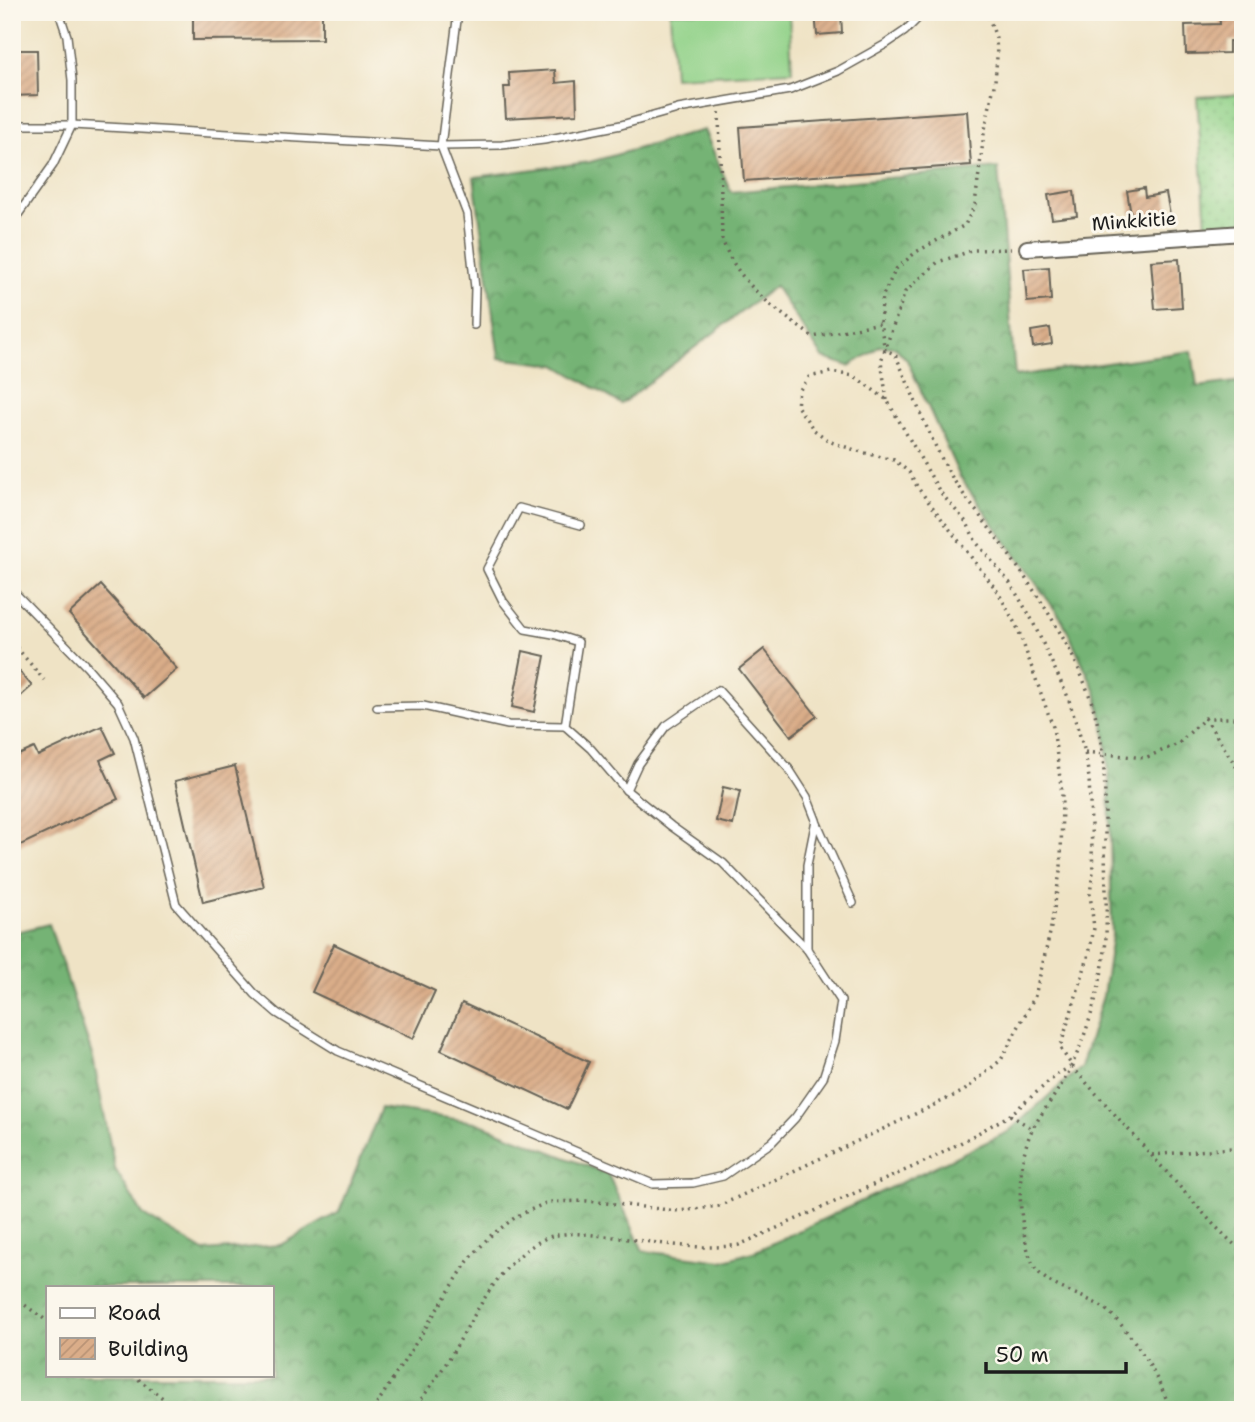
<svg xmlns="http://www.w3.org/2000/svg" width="1255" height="1422" font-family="'Shantell Sans',sans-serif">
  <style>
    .grass { fill: url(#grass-dots); stroke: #567652; stroke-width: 2 }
    .forest { fill: url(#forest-crowns); stroke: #486848; stroke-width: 2; fill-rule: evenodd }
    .pitch { fill: #91d188; stroke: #567652; stroke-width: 2 }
    .building { fill: url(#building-hatch) }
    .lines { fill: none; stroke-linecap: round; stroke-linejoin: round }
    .service-casing { stroke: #666257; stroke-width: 10 }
    .minor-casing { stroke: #666257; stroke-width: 18 }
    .path { stroke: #666257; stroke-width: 3.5; stroke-dasharray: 2 5; stroke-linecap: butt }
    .service { stroke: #fff; stroke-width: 7 }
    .minor { stroke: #fff; stroke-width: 14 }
    .labels { text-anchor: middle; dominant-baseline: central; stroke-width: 6; stroke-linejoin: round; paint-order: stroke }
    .street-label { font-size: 19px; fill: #1c1c1c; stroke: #fbf7ec }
  </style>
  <defs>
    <pattern id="grass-dots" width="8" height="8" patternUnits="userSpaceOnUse" patternTransform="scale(1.75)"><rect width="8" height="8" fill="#91d188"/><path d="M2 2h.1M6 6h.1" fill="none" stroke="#7cb375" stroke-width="1.8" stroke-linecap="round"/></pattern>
    <pattern id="forest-crowns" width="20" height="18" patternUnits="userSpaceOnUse" patternTransform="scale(1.75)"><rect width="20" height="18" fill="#74b374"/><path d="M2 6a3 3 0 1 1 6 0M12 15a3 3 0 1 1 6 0" fill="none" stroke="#5e915e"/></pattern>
    <pattern id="building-hatch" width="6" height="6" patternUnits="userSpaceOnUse" patternTransform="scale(1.75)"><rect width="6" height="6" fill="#daad89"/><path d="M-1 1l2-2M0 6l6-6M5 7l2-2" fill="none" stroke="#ba9476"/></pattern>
  </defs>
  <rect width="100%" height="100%" fill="#fbf7ec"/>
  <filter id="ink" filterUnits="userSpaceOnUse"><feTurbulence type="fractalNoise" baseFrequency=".0143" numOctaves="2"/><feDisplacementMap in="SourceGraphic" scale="14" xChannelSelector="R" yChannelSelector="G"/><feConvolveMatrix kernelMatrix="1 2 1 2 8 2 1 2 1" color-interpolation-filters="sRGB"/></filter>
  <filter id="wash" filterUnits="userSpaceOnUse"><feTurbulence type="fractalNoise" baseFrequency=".00686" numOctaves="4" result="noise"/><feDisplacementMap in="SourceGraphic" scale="28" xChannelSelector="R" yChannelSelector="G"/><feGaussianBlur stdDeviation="1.57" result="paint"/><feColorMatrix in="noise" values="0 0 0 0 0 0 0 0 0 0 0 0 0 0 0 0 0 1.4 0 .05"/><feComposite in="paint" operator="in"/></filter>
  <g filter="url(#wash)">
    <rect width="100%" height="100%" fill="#efe3c5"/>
    <!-- grass -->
    <path class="grass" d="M1243,94V224L1206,226L1197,97Z"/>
    <!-- forest -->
    <path class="forest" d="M704,130L731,192L998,168L1015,376L1192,351L1197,387L1243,381V1410H12V933L49,924L93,1058L115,1169L143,1215L204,1251L281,1245L339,1212L381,1108L475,1122L608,1174L643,1251L722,1261L756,1251L1008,1132L1081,1067L1103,996L1112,936L1109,774L1104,726L1096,692L1063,621L960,477L907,360L895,347L879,346L871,353L849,366L823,358L775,286L621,404L556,365L499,358L474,177L590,162ZM47,1287H271V1375H47Z"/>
    <!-- pitch -->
    <path class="pitch" d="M670,12H789L792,71L674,77Z"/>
    <g id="blocks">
      <!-- building -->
      <g class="building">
        <path d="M193,12H322V39L193,40Z"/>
        <path d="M815,12H841L842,33L817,35Z"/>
        <path d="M1219,12H1243V41H1229V53L1186,54L1185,25L1220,24Z"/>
        <path d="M12,50H37L38,95L12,96Z"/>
        <path d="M555,70L556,83L576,81L577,114L506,118L504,87H510L509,73Z"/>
        <path d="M967,111L971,165L744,181L740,127Z"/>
        <path d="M1144,188L1145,197L1166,193L1170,215L1132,221L1127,191Z"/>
        <path d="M1074,191L1077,216L1052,219L1048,195Z"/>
        <path d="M1179,259L1182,307L1155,309L1151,261Z"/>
        <path d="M1049,267L1051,300L1027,302L1024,269Z"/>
        <path d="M1050,328L1052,344L1033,347L1031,331Z"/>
        <path d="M101,585L177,669L144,698L69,614Z"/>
        <path d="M764,649L817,716L791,736L739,669Z"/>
        <path d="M523,651L545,656L534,712L512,707Z"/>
        <path d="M12,663L32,686L12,704Z"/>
        <path d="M102,726L115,753L100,760L118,799L12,849V758L34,748L38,756Z"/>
        <path d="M235,766L264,887L203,902L175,781Z"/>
        <path d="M723,787L740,791L733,825L716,821Z"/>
        <path d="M334,944L435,991L413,1039L312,992Z"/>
        <path d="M462,1003L589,1062L567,1109L441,1050Z"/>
      </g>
    </g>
  </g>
  <g filter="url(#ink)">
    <use href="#blocks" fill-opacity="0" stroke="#666257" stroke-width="2"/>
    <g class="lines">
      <!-- service casing -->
      <g class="service-casing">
        <g id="service">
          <path d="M458,12L441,146L467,214L475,288L474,325"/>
          <path d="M12,125H72L441,146L502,145L544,140L621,125L678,109L790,90L838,71L886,44L905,31L924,12"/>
          <path d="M12,223L53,165L72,125V80L67,36L59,12"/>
          <path d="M12,590L87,667L118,703L134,738L176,904L255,994L277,1013L338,1051L653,1184L693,1183L723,1176L772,1142L795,1118L823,1078L835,1041L841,1001L807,949L723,863L671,826L626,790L591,749L565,726L578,642L553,634L525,629L503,601L487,569L519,508L581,525"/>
          <path d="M377,707L423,706L508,725L565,726"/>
          <path d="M626,790L638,764L666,726L718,690L789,769L807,797L816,820L807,865V949"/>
          <path d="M816,821L853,903"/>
        </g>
      </g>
      <!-- minor casing -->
      <g class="minor-casing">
        <path id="minor" d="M1027,248L1243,233"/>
      </g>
      <!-- path -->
      <g class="path">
        <path d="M719,112L722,239C737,283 776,310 813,337L880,323L885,350L895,354C914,396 930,440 953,479C966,499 982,518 996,537C1037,593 1086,662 1099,731C1106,766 1105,804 1105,839C1105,871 1107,903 1106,935C1105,975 1088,1032 1071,1067C1061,1089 1045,1107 1033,1128C1015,1163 1018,1220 1030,1257C1041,1292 1087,1291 1111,1314C1138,1341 1157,1375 1171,1410"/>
        <path d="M880,322L883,295L896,269L916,252L965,225L975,204L984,134L995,81L997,57L996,38L987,12"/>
        <path d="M887,400L881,361L905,292L938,262L974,250L1011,249"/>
        <path d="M12,642L44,680"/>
        <path d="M1205,718L1243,777"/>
        <path d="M1085,752L1145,758L1178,744L1205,718H1243"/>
        <path d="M1010,1115L1033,1129"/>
        <path d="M1152,1155L1243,1147"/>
        <path d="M12,1305L22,1303L47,1321"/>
        <path d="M133,1375L178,1410"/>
        <path d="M373,1410L468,1261L489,1237L517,1216L548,1202L587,1201L679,1211L719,1206L964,1091L1001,1060L1035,996L1050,933L1061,866L1062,793L1053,727L1018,629L998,592L918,488L909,472L894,460L861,452L831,442L814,430L797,406L799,391L809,377L831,372L854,376L887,400L940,492L967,523L976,542L1010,583L1031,618L1068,697L1085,752L1089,778L1093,872L1090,894L1094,928L1089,954L1060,1048L1075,1070L1214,1225L1243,1253"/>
        <path d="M413,1410C426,1393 439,1375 450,1357C475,1316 497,1264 542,1240C557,1232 578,1233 594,1235C643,1239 690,1252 739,1245L935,1157L1010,1115L1058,1074L1070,1067"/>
      </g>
      <!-- service -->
      <use href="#service" class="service"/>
      <!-- minor -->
      <use href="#minor" class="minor"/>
    </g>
  </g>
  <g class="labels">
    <!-- street labels -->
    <g class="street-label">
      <text transform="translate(1134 221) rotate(-4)">Minkkitie</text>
    </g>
  </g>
  <!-- margin -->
  <rect width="1255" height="1422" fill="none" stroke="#fbf7ec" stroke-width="42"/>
  <!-- legend -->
  <rect x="46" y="1286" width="228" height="91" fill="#fbf7ec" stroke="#a29f99" stroke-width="2"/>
  <rect x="60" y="1308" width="35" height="10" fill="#ffffff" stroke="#a29f99" stroke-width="2"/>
  <text x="108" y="1320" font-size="21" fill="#1c1c1c">Road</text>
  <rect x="60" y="1338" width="35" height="21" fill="url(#building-hatch)" stroke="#a29f99" stroke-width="2"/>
  <text x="108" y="1356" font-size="21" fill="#1c1c1c">Building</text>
  <!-- scale -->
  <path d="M986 1362v10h140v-10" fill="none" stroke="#1c1c1c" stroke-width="3.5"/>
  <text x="996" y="1362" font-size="21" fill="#1c1c1c" stroke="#fbf7ec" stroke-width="5" paint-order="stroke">50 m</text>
</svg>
